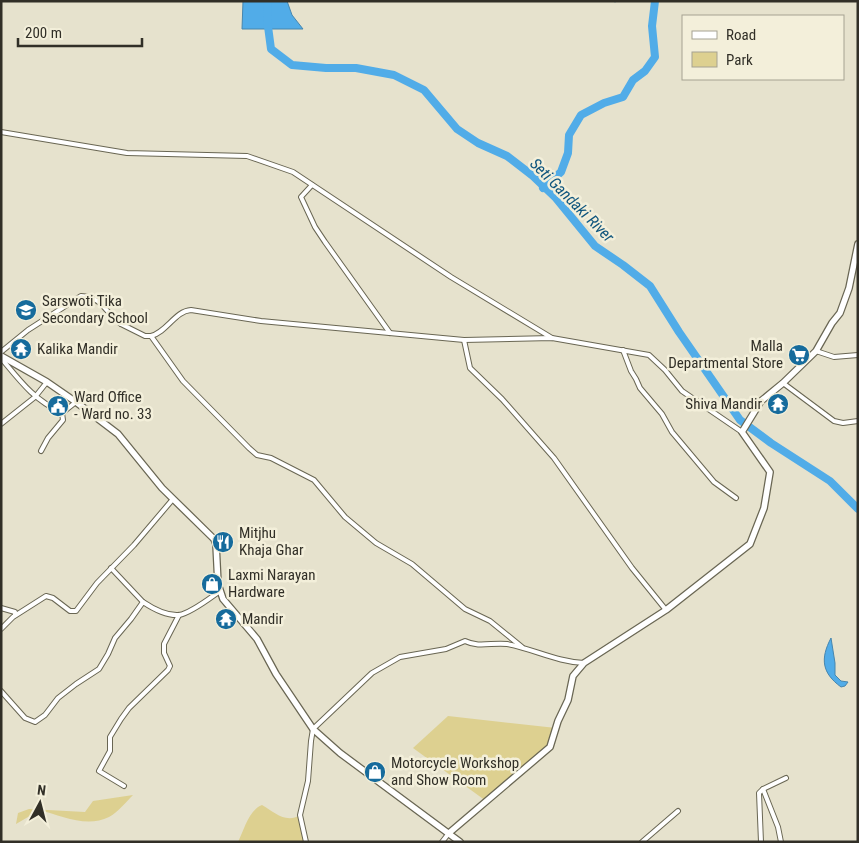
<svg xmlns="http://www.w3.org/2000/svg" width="859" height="843" font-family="'Roboto Condensed',sans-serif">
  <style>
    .green { fill: #ddd090 }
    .water { fill: #51ace8; stroke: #4786ae }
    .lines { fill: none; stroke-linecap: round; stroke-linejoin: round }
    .stream { stroke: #4786ae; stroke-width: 1 }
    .river { stroke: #51ace8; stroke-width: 8 }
    .street-casing { stroke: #696653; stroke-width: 6 }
    .secondary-casing { stroke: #696653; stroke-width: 8 }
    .street { stroke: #fff; stroke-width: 4 }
    .secondary { stroke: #fff; stroke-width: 5.5 }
    .labels { text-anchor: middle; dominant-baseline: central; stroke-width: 5; stroke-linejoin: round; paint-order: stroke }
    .poi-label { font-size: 15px; fill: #312f27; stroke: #f3efda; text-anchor: start }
    .water-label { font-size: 16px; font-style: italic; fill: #0f557d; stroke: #f3efda }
  </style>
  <rect width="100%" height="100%" fill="#e6e2cd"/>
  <!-- green -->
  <g class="green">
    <path d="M448,716L556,728L553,743L486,801L413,748Z"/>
    <path d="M133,795C126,802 118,812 109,817C87,828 61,816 40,810L16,824L18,813L29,809L85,812L93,801Z"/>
    <path d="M262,805C274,812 286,824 300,815L306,842H238C244,830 249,810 262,805Z"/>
  </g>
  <!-- water -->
  <g class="water">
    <path d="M243,1H287L292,15L303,29H242Z"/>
    <path d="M831,638L835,663V675L841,681L848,682L845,686L841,687C822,673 820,659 831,638Z"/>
  </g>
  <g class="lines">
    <!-- stream -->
    <path class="stream" d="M615,2V1"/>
    <!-- river -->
    <g class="river">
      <path d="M268,1L267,19L271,49L292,65L326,68H356L394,75L424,90L457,129L478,143L507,156L533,176L555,197L595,246L623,265L650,286L679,332L740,420L771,443L830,481L858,509"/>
      <path d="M543,188L561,172L568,153L569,135L581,115L604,103L623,97L633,80L645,71L655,57L652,26L655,1"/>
    </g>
    <!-- street casing -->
    <g class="street-casing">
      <g id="street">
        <path d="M1,132L127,153L247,156L293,172L451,277L552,338"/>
        <path d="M312,185L301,197L315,227L325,242L390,333"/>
        <path d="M121,324L145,336H151L183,381L249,448L257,455L271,458L314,480L345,517L376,543L412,564L465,609L490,621L522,647"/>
        <path d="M151,336C167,332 175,311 191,310L261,321L464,340L552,338L649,355L665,370L682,391L742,432"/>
        <path d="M464,340L470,368L502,399L554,458L632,568L666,610"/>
        <path d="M623,350L631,371L636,379L640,388L662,414L672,432L714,482L736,498"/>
        <path d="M816,351L834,357L858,355"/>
        <path d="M1,352L28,330L81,296C103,297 105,313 121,324L130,322"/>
        <path d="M1,358C21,382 33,399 62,413L76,402"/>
        <path d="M783,383L834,421L843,423L858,421"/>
        <path d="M1,424L35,397L47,382"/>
        <path d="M41,451L48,438L63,420L62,413"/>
        <path d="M111,568L143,602"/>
        <path d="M1,608L15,612V615"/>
        <path d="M1,629L13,617L46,596L53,598L70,611H76L97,583L134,545L173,499"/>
        <path d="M1,691L25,718L35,722L45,715L58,698L76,684L99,669L108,654L115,638L131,619L143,602C152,608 167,616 179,615C191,613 210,598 220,591"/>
        <path d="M124,786L99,771L110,751V737L121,719L129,708L168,670L170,666L164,653V644L179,615"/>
        <path d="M763,789L778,827L781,842"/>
        <path d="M306,842L300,815L308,781L311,741L313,729L372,673L400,657L446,649L465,641C479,648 493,642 507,644C534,649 557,662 584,663"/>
        <path d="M442,842L449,833"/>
        <path d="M642,842L678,811"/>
        <path d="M761,842L759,793L763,789L786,778"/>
      </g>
    </g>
    <!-- secondary casing -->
    <g class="secondary-casing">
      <g id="secondary">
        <path d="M1,356L47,382L76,402L118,434L162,488L214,539L216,544L218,584L223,599L257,639L276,674L313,729L340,753L460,842"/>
        <path d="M449,833L550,747L558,721L568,700L573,676L584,663L666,610L750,544L764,508L770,472L742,432L761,401L783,383L816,351L832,323L840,313L849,288L858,244"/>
      </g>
    </g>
    <!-- street -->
    <use href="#street" class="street"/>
    <!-- secondary -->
    <use href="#secondary" class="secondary"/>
  </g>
  <!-- icons -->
  <defs>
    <g id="school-disc" transform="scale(1.125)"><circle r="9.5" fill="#166b9c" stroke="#f3efda"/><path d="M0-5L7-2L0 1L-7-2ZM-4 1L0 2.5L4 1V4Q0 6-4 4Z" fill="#fff"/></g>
    <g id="temple-disc" transform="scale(1.125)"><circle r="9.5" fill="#166b9c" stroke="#f3efda"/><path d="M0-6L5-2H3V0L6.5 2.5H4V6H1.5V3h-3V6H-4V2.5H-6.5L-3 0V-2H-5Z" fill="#fff"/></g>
    <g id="supermarket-disc" transform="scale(1.125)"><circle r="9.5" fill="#166b9c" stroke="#f3efda"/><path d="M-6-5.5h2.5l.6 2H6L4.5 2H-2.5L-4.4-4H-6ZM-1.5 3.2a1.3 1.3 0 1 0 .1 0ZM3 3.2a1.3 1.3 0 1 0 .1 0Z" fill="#fff"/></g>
    <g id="civic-disc" transform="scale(1.125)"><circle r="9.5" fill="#166b9c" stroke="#f3efda"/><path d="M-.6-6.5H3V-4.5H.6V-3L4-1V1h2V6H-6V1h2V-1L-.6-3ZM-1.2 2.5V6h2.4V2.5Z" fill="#fff"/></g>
    <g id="restaurant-disc" transform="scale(1.125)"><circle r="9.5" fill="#166b9c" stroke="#f3efda"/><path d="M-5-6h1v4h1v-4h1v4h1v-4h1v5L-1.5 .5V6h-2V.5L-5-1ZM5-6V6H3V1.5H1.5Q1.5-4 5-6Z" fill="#fff"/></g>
    <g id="shop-disc" transform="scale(1.125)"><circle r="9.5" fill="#166b9c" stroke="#f3efda"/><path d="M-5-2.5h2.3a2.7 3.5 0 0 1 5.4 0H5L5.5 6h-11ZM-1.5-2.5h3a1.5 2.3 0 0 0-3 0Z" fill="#fff"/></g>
  </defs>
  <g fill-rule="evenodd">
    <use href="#school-disc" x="26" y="310"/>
    <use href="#temple-disc" x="21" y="349"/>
    <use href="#supermarket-disc" x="799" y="355"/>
    <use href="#temple-disc" x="778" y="404"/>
    <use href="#civic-disc" x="58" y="406"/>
    <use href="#restaurant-disc" x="223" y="542"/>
    <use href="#shop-disc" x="212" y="584"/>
    <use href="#temple-disc" x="226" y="619"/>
    <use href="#shop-disc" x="375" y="772"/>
  </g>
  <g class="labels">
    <!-- poi labels -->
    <g class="poi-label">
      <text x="42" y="301">Sarswoti Tika<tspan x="42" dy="17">Secondary School</tspan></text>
      <text x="783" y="346" text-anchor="end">Malla<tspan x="783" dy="17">Departmental Store</tspan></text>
      <text x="37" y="349">Kalika Mandir</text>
      <text x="74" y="397">Ward Office<tspan x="74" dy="17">- Ward no. 33</tspan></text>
      <text x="762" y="404" text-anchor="end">Shiva Mandir</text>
      <text x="239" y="533">Mitjhu<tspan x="239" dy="17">Khaja Ghar</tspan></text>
      <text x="228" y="575">Laxmi Narayan<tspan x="228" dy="17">Hardware</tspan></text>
      <text x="242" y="619">Mandir</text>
      <text x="391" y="763">Motorcycle Workshop<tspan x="391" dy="17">and Show Room</tspan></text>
    </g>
    <!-- water labels -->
    <g class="water-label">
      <text transform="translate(572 200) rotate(45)">Seti Gandaki River</text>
    </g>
  </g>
  <!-- border -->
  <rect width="859" height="843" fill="none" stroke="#312f27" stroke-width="5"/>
  <!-- legend -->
  <rect x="682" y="15" width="162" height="65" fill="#f3efda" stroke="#a5a292"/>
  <rect x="692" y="31" width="25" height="8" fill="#ffffff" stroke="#a5a292"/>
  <text x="726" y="40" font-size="15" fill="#312f27">Road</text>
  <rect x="692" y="52" width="25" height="15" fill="#ddd090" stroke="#a5a292"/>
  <text x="726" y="65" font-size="15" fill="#312f27">Park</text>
  <!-- north arrow -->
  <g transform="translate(40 803) rotate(7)" stroke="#f3efda" stroke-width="4" paint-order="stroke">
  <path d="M0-4L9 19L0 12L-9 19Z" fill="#312f27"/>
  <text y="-8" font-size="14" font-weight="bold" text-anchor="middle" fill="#312f27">N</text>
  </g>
  <!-- scale -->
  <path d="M18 38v8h124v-8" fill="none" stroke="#312f27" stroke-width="2.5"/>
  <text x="25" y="38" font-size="15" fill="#312f27" stroke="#f3efda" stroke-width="4" paint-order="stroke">200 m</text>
</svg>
